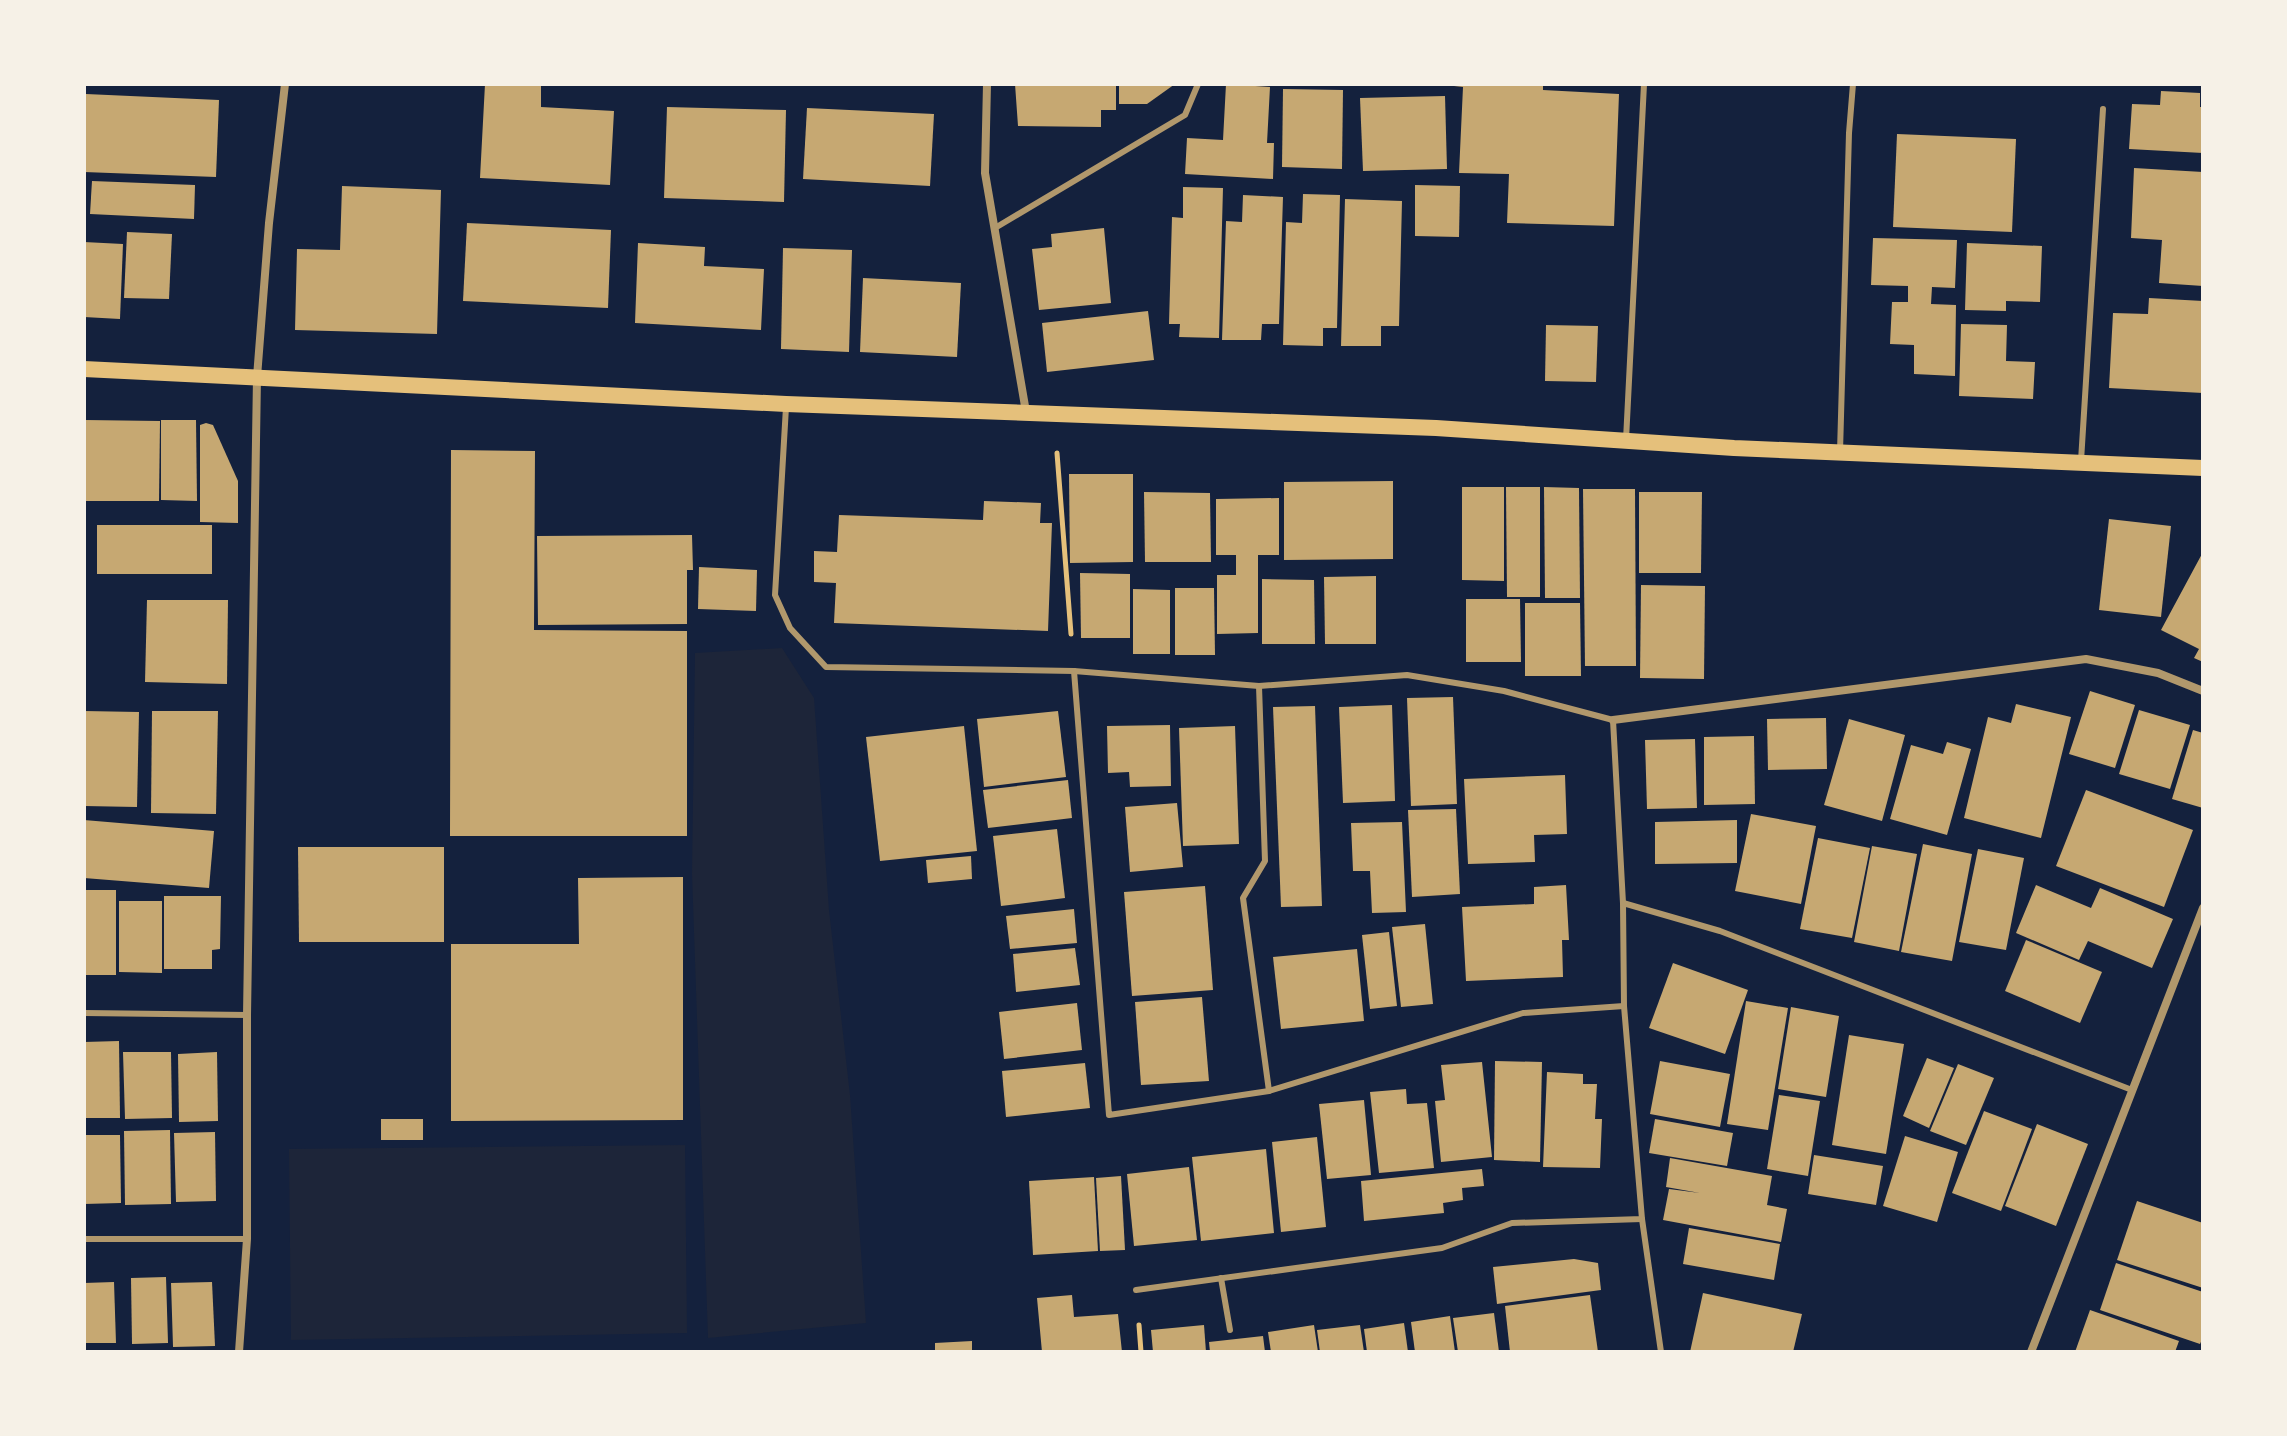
<svg xmlns="http://www.w3.org/2000/svg" width="2287" height="1436" font-family="Mulish,sans-serif">
  <style>
    .green { fill: #1d2539 }
    .building { fill: #c6a872 }
    .lines { fill: none; stroke-linecap: round; stroke-linejoin: round }
    .path { stroke: #e5c07b; stroke-width: 5 }
    .service { stroke: #b1986c; stroke-width: 6 }
    .minor { stroke: #b1986c; stroke-width: 8 }
    .secondary { stroke: #e5c07b; stroke-width: 16 }
  </style>
  <rect width="100%" height="100%" fill="#14213d"/>
  <!-- green -->
  <g class="green">
    <path d="M782,648L814,698L829,910L850,1095L866,1323L708,1338L692,874L695,653Z"/>
    <path d="M685,1145L687,1333L291,1340L289,1149Z"/>
  </g>
  <!-- building -->
  <g class="building">
    <path d="M485,84H541V107L614,111L610,185L480,178Z"/>
    <path d="M1015,84H1116V110H1101V127L1018,126Z"/>
    <path d="M1119,84H1175L1147,104H1119Z"/>
    <path d="M1226,84L1270,87L1267,143H1274L1273,179L1185,174L1187,138L1223,140Z"/>
    <path d="M1454,84H1543V90L1619,94L1614,226L1507,223L1509,174L1459,173L1463,87L1454,86Z"/>
    <path d="M1283,89L1343,90L1342,169L1282,167Z"/>
    <path d="M2161,91L2200,93V107H2203V153L2129,149L2132,104L2160,105Z"/>
    <path d="M86,94L219,100L216,177L84,172Z"/>
    <path d="M1445,96L1447,169L1363,171L1360,98Z"/>
    <path d="M667,107L786,110L784,202L664,198Z"/>
    <path d="M807,108L934,114L930,186L803,179Z"/>
    <path d="M1897,134L2016,139L2012,232L1893,227Z"/>
    <path d="M2134,168L2203,172V286L2159,283L2162,240L2131,238Z"/>
    <path d="M92,181L195,185L194,219L90,214Z"/>
    <path d="M1415,185L1460,186L1459,237L1415,236Z"/>
    <path d="M342,186L441,190L437,334L295,330L297,249L340,250Z"/>
    <path d="M1183,187L1223,188L1219,338L1179,337L1180,324H1169L1172,217L1183,218Z"/>
    <path d="M1303,194L1340,195L1337,328H1323V346L1283,345L1286,222L1302,223Z"/>
    <path d="M1243,195L1283,197L1279,324H1262L1261,340H1222L1226,221L1242,222Z"/>
    <path d="M1345,199L1402,201L1399,326H1381V346H1341Z"/>
    <path d="M467,223L611,230L608,308L463,301Z"/>
    <path d="M1104,228L1111,303L1039,310L1032,249L1052,247L1051,234Z"/>
    <path d="M127,232L172,234L169,299L124,298Z"/>
    <path d="M1873,238L1957,240L1955,288L1932,287L1931,304L1956,305L1955,376L1914,374V345L1890,344L1892,302H1908V286L1871,285Z"/>
    <path d="M84,242L123,244L120,319L84,317Z"/>
    <path d="M638,243L705,247L704,266L764,269L761,330L635,323Z"/>
    <path d="M1967,243L2042,246L2040,302L2006,301V311L1965,310Z"/>
    <path d="M783,248L852,250L849,352L781,349Z"/>
    <path d="M863,278L961,283L957,357L860,352Z"/>
    <path d="M2149,298L2203,301V393L2109,388L2113,313L2148,314Z"/>
    <path d="M1148,311L1154,360L1047,372L1042,323Z"/>
    <path d="M1961,324L2007,325L2006,361L2035,362L2033,399L1959,396Z"/>
    <path d="M1546,325L1598,326L1596,382L1545,381Z"/>
    <path d="M85,420L160,421L159,501H85Z"/>
    <path d="M161,420H196L197,501L161,500Z"/>
    <path d="M206,423L213,425L238,481V523L200,522V425Z"/>
    <path d="M451,450L535,451L534,630L687,631V836H450Z"/>
    <path d="M1069,474H1133V562L1070,563Z"/>
    <path d="M1393,481V559L1284,560V482Z"/>
    <path d="M1462,487H1504V581L1462,580Z"/>
    <path d="M1506,487H1540V597H1507Z"/>
    <path d="M1544,487L1579,488L1580,598H1545Z"/>
    <path d="M1583,489H1635L1636,666H1585Z"/>
    <path d="M1144,492L1210,493L1211,562H1145Z"/>
    <path d="M1639,492H1702L1701,573H1639Z"/>
    <path d="M1279,498V555H1258V633L1217,634V575H1236V555H1216V499Z"/>
    <path d="M984,501L1041,503L1040,523H1052L1048,631L834,623L836,583L814,582V551L837,552L839,515L983,520Z"/>
    <path d="M2109,519L2171,526L2161,617L2099,610Z"/>
    <rect x="97" y="525" width="115" height="49"/>
    <path d="M692,535L693,570H687V624L538,625L537,536Z"/>
    <path d="M2203,552V662L2194,658L2199,649L2161,630Z"/>
    <path d="M699,567L757,570L756,611L698,609Z"/>
    <path d="M1080,573L1130,574V638H1081Z"/>
    <path d="M1376,576V644H1325L1324,577Z"/>
    <path d="M1262,579L1314,580L1315,644H1262Z"/>
    <path d="M1641,585L1705,586L1704,679L1640,678Z"/>
    <path d="M1175,588H1214L1215,655H1175Z"/>
    <path d="M1133,589L1170,590V654H1133Z"/>
    <path d="M1466,599H1520L1521,662H1466Z"/>
    <path d="M147,600H228L227,684L145,682Z"/>
    <path d="M1525,603H1580L1581,676H1525Z"/>
    <path d="M2090,691L2135,705L2115,768L2069,754Z"/>
    <path d="M1453,697L1457,804L1411,806L1407,698Z"/>
    <path d="M2016,704L2071,717L2041,838L1964,818L1988,717L2011,723Z"/>
    <path d="M1392,705L1395,801L1343,803L1339,707Z"/>
    <path d="M1315,706L1322,906L1281,907L1273,707Z"/>
    <path d="M2139,710L2190,725L2170,789L2119,774Z"/>
    <path d="M84,711L139,712L137,807L84,806Z"/>
    <path d="M152,711H218L216,814L151,813Z"/>
    <path d="M1058,711L1066,777L984,787L977,719Z"/>
    <path d="M1826,718L1827,769L1768,770L1767,719Z"/>
    <path d="M1849,719L1905,735L1882,821L1824,805Z"/>
    <path d="M1170,725L1171,786L1130,787L1129,772L1108,773L1107,726Z"/>
    <path d="M964,726L977,851L880,861L866,737Z"/>
    <path d="M1235,726L1239,844L1183,846L1179,728Z"/>
    <path d="M2193,730L2203,733V808L2172,799Z"/>
    <path d="M1754,736L1755,804L1704,805V737Z"/>
    <path d="M1695,739L1697,808L1647,809L1645,740Z"/>
    <path d="M1947,742L1971,749L1947,835L1890,819L1911,745L1943,754Z"/>
    <path d="M1565,775L1567,834L1534,835L1535,862L1468,864L1464,779Z"/>
    <path d="M1068,780L1072,818L988,828L983,790Z"/>
    <path d="M2086,790L2193,830L2164,907L2056,866Z"/>
    <path d="M1177,803L1183,867L1130,872L1125,807Z"/>
    <path d="M1456,809L1460,894L1412,897L1408,810Z"/>
    <path d="M1751,814L1816,826L1801,904L1735,891Z"/>
    <path d="M84,820L214,831L209,888L84,878Z"/>
    <path d="M1737,820V863L1655,864V822Z"/>
    <path d="M1402,822L1406,912L1372,913L1370,871H1353L1351,823Z"/>
    <path d="M1057,829L1065,898L1001,906L993,836Z"/>
    <path d="M1818,838L1870,848L1852,938L1800,929Z"/>
    <path d="M1923,844L1972,854L1952,961L1901,952Z"/>
    <path d="M1872,846L1917,854L1899,951L1854,942Z"/>
    <path d="M298,847H444V942H299Z"/>
    <path d="M1978,849L2024,858L2006,950L1959,942Z"/>
    <path d="M971,856L972,879L928,883L926,860Z"/>
    <path d="M683,877V1120L451,1121V944H579L578,878Z"/>
    <path d="M1566,885L1569,940H1562L1563,977L1466,981L1462,907L1534,904V887Z"/>
    <path d="M2036,885L2091,908L2100,888L2173,919L2152,968L2088,941L2079,960L2016,933Z"/>
    <path d="M1205,886L1213,990L1132,996L1124,892Z"/>
    <rect x="84" y="890" width="32" height="85"/>
    <path d="M164,896H221L220,949L212,950V969H164Z"/>
    <path d="M119,901H162V973L119,972Z"/>
    <path d="M1074,909L1077,943L1010,949L1006,916Z"/>
    <path d="M1425,924L1433,1004L1401,1007L1392,927Z"/>
    <path d="M1389,932L1397,1006L1370,1009L1362,935Z"/>
    <path d="M2026,940L2102,972L2080,1023L2005,991Z"/>
    <path d="M1075,948L1080,985L1016,992L1013,954Z"/>
    <path d="M1357,949L1364,1021L1281,1029L1273,957Z"/>
    <path d="M1673,963L1748,990L1725,1054L1649,1028Z"/>
    <path d="M1202,997L1209,1081L1141,1085L1135,1002Z"/>
    <path d="M1746,1001L1788,1008L1768,1130L1727,1124Z"/>
    <path d="M1077,1003L1082,1050L1004,1059L999,1012Z"/>
    <path d="M1791,1007L1839,1016L1826,1097L1778,1089Z"/>
    <path d="M1849,1035L1904,1044L1886,1154L1832,1145Z"/>
    <path d="M119,1041L120,1118H84V1042Z"/>
    <path d="M123,1052H171L172,1118L125,1119Z"/>
    <path d="M217,1052L218,1121L179,1122L178,1054Z"/>
    <path d="M1927,1058L1954,1068L1929,1128L1903,1116Z"/>
    <path d="M1495,1061L1542,1062L1540,1162L1494,1160Z"/>
    <path d="M1660,1061L1730,1074L1720,1127L1650,1114Z"/>
    <path d="M1482,1062L1492,1157L1441,1162L1435,1101L1445,1100L1441,1065Z"/>
    <path d="M1085,1063L1090,1108L1006,1117L1002,1071Z"/>
    <path d="M1958,1064L1994,1078L1966,1145L1930,1131Z"/>
    <path d="M1547,1072L1583,1074V1084H1597L1595,1119H1602L1600,1168L1543,1167Z"/>
    <path d="M1406,1089L1407,1104L1427,1103L1434,1168L1379,1173L1370,1092Z"/>
    <path d="M1779,1095L1820,1101L1808,1176L1767,1169Z"/>
    <path d="M1364,1100L1371,1175L1327,1179L1319,1104Z"/>
    <path d="M1984,1111L2032,1129L2001,1211L1952,1193Z"/>
    <rect x="381" y="1119" width="42" height="21"/>
    <path d="M1655,1119L1733,1133L1727,1166L1649,1153Z"/>
    <path d="M2037,1124L2088,1144L2056,1226L2005,1206Z"/>
    <path d="M170,1130L171,1204L125,1205L124,1131Z"/>
    <path d="M215,1132L216,1201L176,1202L174,1133Z"/>
    <path d="M84,1135H120L121,1203L84,1204Z"/>
    <path d="M1905,1136L1958,1152L1937,1222L1883,1206Z"/>
    <path d="M1317,1137L1326,1227L1281,1232L1272,1142Z"/>
    <path d="M1266,1149L1274,1233L1201,1241L1192,1157Z"/>
    <path d="M1814,1155L1883,1166L1876,1205L1808,1194Z"/>
    <path d="M1670,1158L1772,1176L1767,1205L1787,1209L1781,1242L1663,1220L1669,1189L1700,1193L1666,1187Z"/>
    <path d="M1189,1167L1197,1240L1134,1246L1127,1174Z"/>
    <path d="M1482,1169L1484,1186L1462,1188L1463,1200L1443,1203L1444,1213L1364,1221L1361,1181Z"/>
    <path d="M1121,1176L1125,1250L1100,1251L1096,1178Z"/>
    <path d="M1094,1177L1098,1251L1033,1255L1029,1181Z"/>
    <path d="M2137,1201L2203,1223V1288L2117,1260Z"/>
    <path d="M1689,1228L1780,1244L1774,1280L1683,1264Z"/>
    <path d="M1574,1259L1598,1263L1601,1290L1497,1304L1493,1267Z"/>
    <path d="M2116,1263L2203,1292V1337L2200,1344L2100,1310Z"/>
    <path d="M166,1277L168,1343L132,1344L131,1278Z"/>
    <path d="M114,1282L116,1343H84V1283Z"/>
    <path d="M212,1282L215,1346L173,1347L171,1283Z"/>
    <path d="M1703,1293L1802,1314L1793,1352H1690Z"/>
    <path d="M1072,1295L1074,1317L1118,1314L1122,1352H1042L1037,1298Z"/>
    <path d="M1590,1295L1598,1352H1510L1505,1306Z"/>
    <path d="M2090,1310L2179,1341L2175,1352H2075Z"/>
    <path d="M1494,1313L1499,1352H1458L1453,1318Z"/>
    <path d="M1450,1316L1455,1352H1415L1411,1322Z"/>
    <path d="M1404,1323L1408,1352H1367L1364,1329Z"/>
    <path d="M1204,1325L1206,1352H1153L1151,1330Z"/>
    <path d="M1314,1325L1318,1352H1271L1268,1332Z"/>
    <path d="M1360,1325L1364,1352H1320L1317,1330Z"/>
    <path d="M1263,1336L1265,1352H1210L1209,1342Z"/>
    <path d="M972,1341V1352H935V1343Z"/>
  </g>
  <g class="lines">
    <!-- path -->
    <g class="path">
      <path d="M1057,453L1071,634"/>
      <path d="M1139,1325L1141,1352"/>
    </g>
    <!-- service -->
    <g class="service">
      <path d="M995,228L1185,115L1198,84"/>
      <path d="M786,407L775,595L790,628L826,667L1074,671L1259,686L1407,675L1504,691L1613,720L1623,903L1624,1006L1642,1219L1512,1223L1442,1248L1136,1290"/>
      <path d="M1626,440L1644,84"/>
      <path d="M1840,452L1849,133L1853,84"/>
      <path d="M2081,461L2103,109"/>
      <path d="M1074,671L1109,1115L1269,1091L1523,1013L1624,1006"/>
      <path d="M1259,686L1265,861L1243,898L1269,1091"/>
      <path d="M1623,903L1720,931L2132,1090"/>
      <path d="M84,1013L247,1015"/>
      <path d="M1642,1219L1661,1352"/>
      <path d="M84,1239H247"/>
      <path d="M1221,1278L1230,1330"/>
    </g>
    <!-- minor -->
    <g class="minor">
      <path d="M987,84L985,173L1026,412"/>
      <path d="M1613,720L2086,659L2158,673L2203,691"/>
      <path d="M239,1352L247,1239V1015L257,377L269,223L285,84"/>
      <path d="M2031,1352L2203,908"/>
    </g>
    <!-- secondary -->
    <path class="secondary" d="M84,369L786,404L1436,428L1734,448L2203,468"/>
  </g>
  <!-- border -->
  <rect width="2287" height="1436" fill="none" stroke="#f6f1e7" stroke-width="172"/>
</svg>
